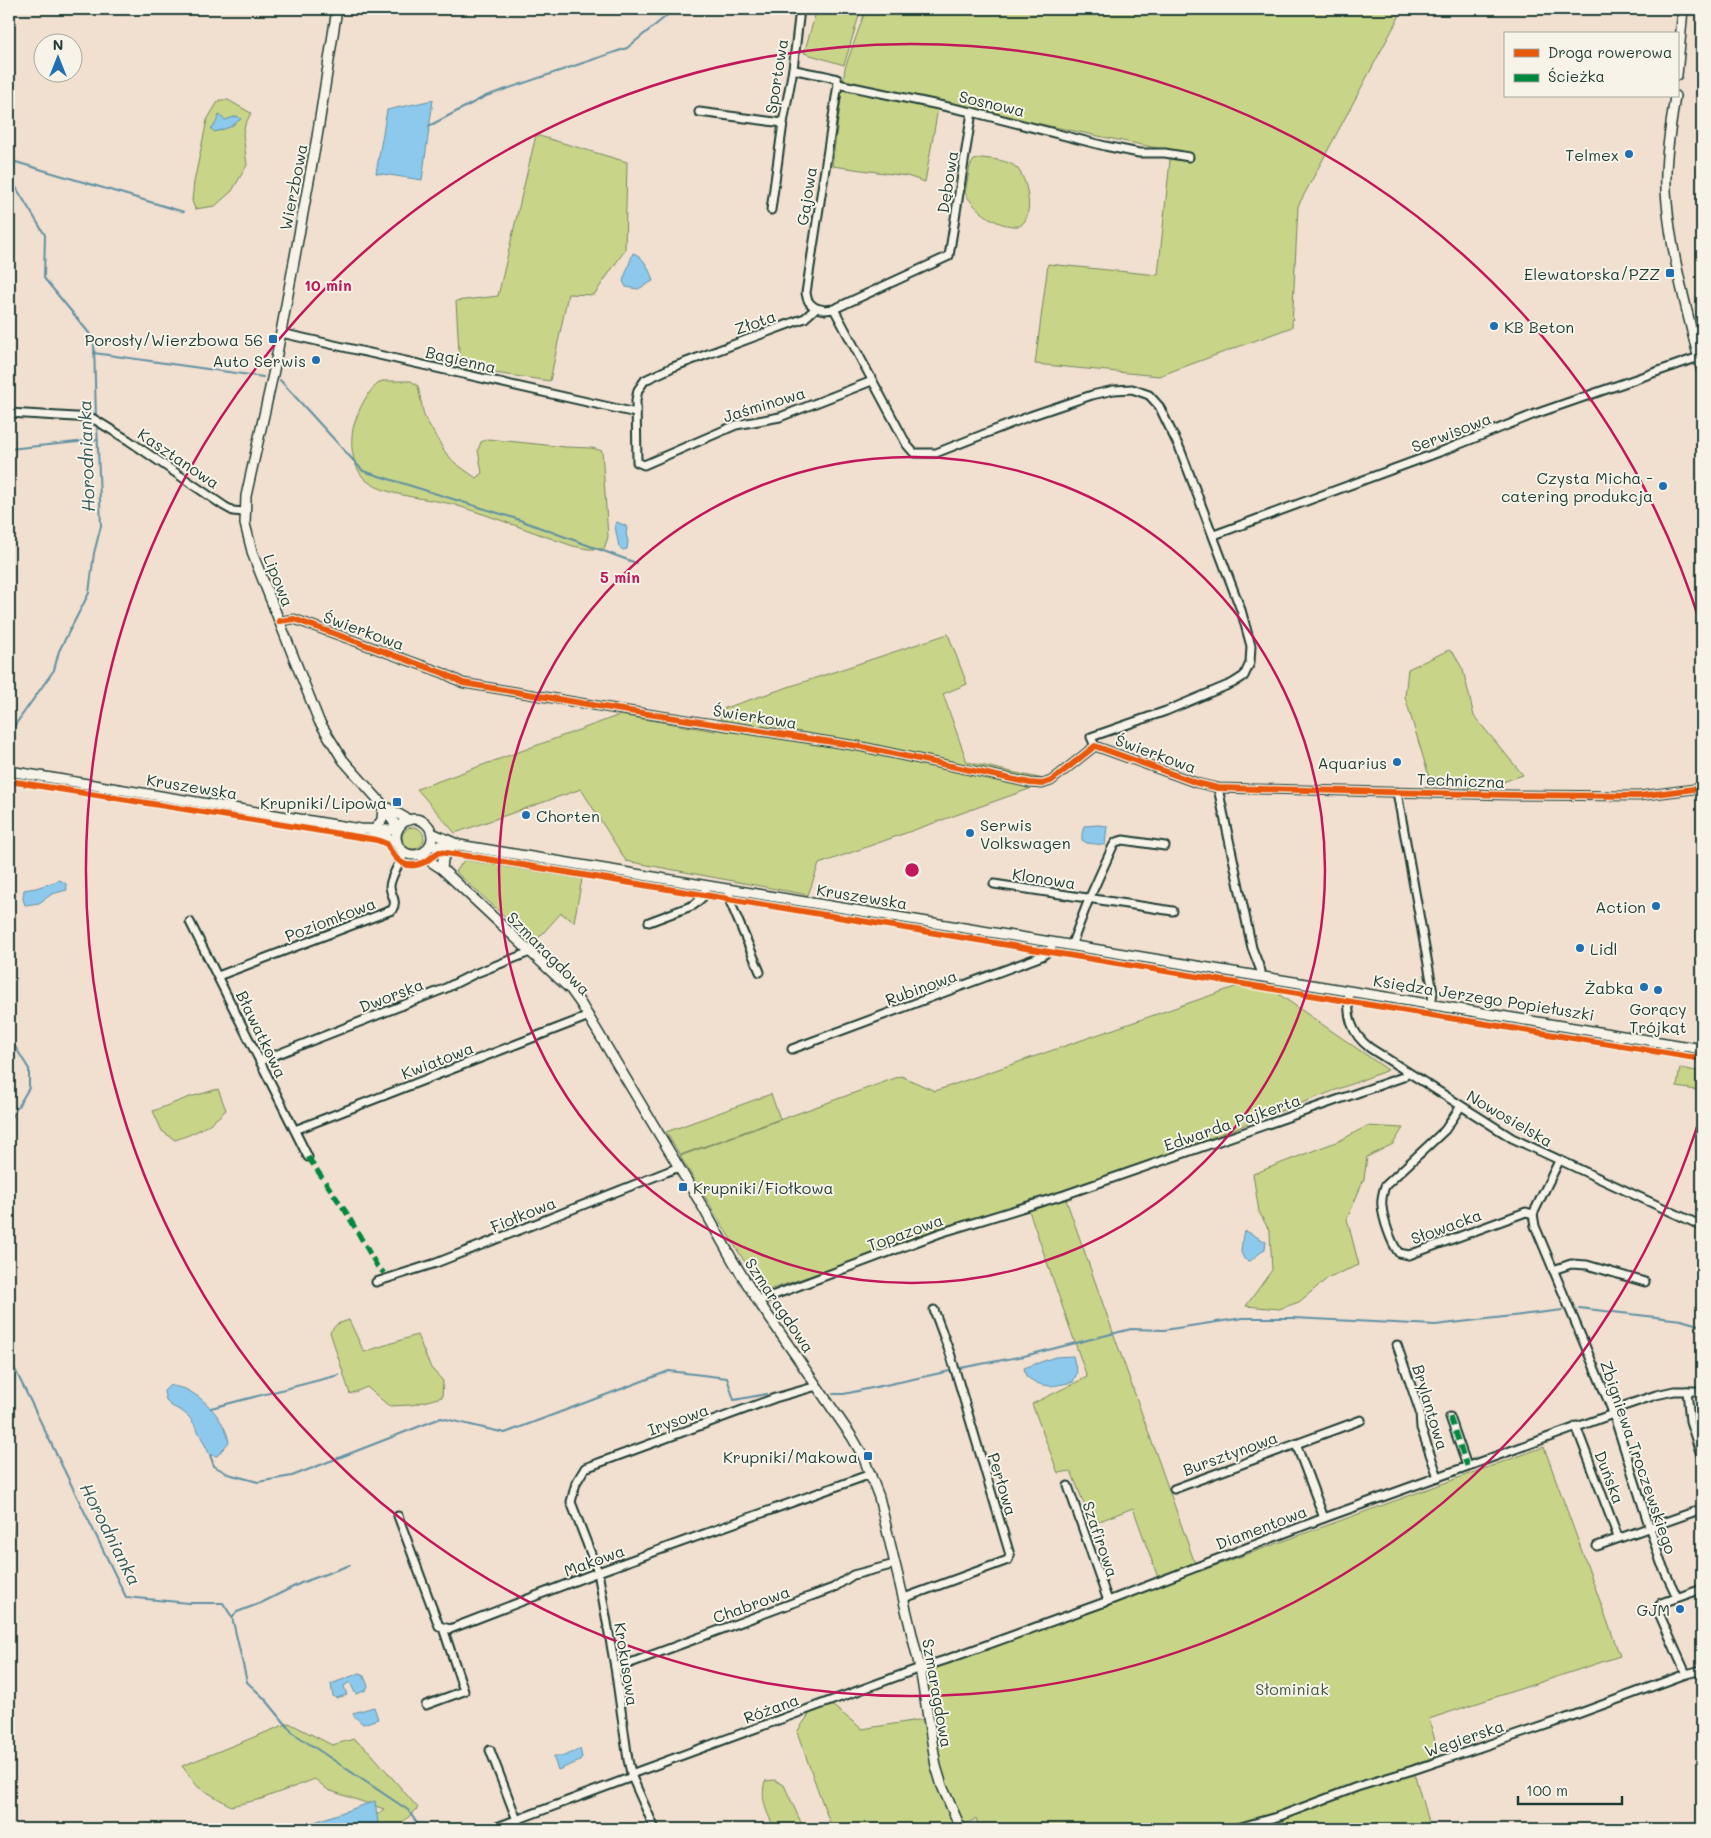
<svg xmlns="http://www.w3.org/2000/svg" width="1711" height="1838" font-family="Mali,sans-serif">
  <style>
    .green { fill: #c8d488; stroke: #74885e }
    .water { fill: #8dc9ed; stroke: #6191a3 }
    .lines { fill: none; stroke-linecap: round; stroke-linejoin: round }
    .stream { stroke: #6191a3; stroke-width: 2 }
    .minor-casing { stroke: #1f3d34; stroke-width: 11 }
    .tertiary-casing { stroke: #1f3d34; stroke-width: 12 }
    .minor { stroke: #f7f3e8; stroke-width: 7 }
    .tertiary { stroke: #f7f3e8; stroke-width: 9 }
    .quiet { stroke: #00873e; stroke-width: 5; stroke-dasharray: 10 5; stroke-linecap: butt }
    .cycleway-casing { stroke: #f7f3e8; stroke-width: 9 }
    .cycleway { stroke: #e8590c; stroke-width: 6 }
    .ring { fill: none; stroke: #c2185b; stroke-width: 2.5 }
    .poi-dot { fill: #1f6fb2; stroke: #f7f3e8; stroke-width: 2 }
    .labels { text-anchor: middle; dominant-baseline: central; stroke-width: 4; stroke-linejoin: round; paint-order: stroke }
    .street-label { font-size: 16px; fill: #1f3d34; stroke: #f7f3e8 }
    .poi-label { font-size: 16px; fill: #1f3d34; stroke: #f7f3e8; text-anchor: end }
    .park-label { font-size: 16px; fill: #415b45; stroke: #f7f3e8 }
    .water-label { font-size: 18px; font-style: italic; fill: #355959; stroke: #f7f3e8 }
    .centre { fill: #c2185b; stroke: #f7f3e8; stroke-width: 2.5 }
    .ring-label { font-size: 15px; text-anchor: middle; font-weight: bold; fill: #c2185b; stroke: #f7f3e8; stroke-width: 4; stroke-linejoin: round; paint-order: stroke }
  </style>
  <rect width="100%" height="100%" fill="#f1dfcf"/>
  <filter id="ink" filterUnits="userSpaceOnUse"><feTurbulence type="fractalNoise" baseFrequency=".02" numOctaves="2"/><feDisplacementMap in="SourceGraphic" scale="10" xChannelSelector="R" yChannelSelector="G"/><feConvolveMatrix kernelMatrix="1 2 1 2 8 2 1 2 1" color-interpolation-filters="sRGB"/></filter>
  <g filter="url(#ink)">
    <!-- green -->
    <g class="green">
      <path d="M817,9H861L844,65L804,53Z"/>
      <path d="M866,9H1396L1399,17L1298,206L1292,327L1159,376L1035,364L1048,264L1158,275L1171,151L939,103L925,182L907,176L832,166L845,68Z"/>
      <path d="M219,100H228L251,113L245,125L243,134L247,165L232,191L215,206L195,209L192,201L194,182L207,120Z"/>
      <path d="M536,135L627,162L625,250L594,295L568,294L550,381L460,368L456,301L498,296Z"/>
      <path d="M981,158C991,159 1009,160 1017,168C1027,178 1035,215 1021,225C1019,227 1017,226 1014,226C994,225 975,210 965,193L970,166L974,160Z"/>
      <path d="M382,381H411L418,386L424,416L445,452L455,463L476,478L482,473L478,450L481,442L488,439L565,447L592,448L602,451L608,537L604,549H588L573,546C534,533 495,517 455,505C430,498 387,497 367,481C352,469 349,443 354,425C359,409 367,390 382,381Z"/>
      <path d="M948,634L967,684L943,694L967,762L1043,779L1029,789L819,864L808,895L626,861L581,789L455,833L417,789L620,715L715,731L725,708Z"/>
      <path d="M1449,650L1454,654L1463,670L1474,716L1523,775L1494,785L1474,788L1431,783L1405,697L1408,669Z"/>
      <circle cx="413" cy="838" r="11"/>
      <path d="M464,860L582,879L574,922L561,913L534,943L456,872Z"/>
      <path d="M1235,987L1274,991L1388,1070L1064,1194L1198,1572L1544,1447L1620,1656L1429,1719L1439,1755L1412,1765L1430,1829H980L976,1819L954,1829H832L797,1732L812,1710L833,1706L862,1729L931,1718L923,1672L1161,1586L1133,1508L1092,1524L1071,1471L1058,1473L1032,1404L1087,1377L1026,1202L763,1292L680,1156L901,1076L935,1091Z"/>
      <path d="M1680,1068L1702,1072V1091L1677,1087Z"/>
      <path d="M218,1089L226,1110C210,1126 196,1133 175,1140L162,1131L153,1111L187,1098Z"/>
      <path d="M771,1094L780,1119L680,1155L666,1132Z"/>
      <path d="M1367,1126L1403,1128L1393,1144L1367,1157L1364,1179L1347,1219L1359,1265L1329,1277L1299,1302L1279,1309L1246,1306L1272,1270L1270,1232L1259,1212L1253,1174L1341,1140Z"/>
      <path d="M349,1320L364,1352L417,1335L431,1368L443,1381L442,1397L412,1405L389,1406L367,1387L350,1394L330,1332L337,1324Z"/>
      <path d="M9,1492L14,1543L9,1545Z"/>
      <path d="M289,1723L332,1745L354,1739L370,1752L418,1808L396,1829H360L384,1809L328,1790L315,1779L261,1799L231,1806L198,1787L182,1766Z"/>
      <path d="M775,1780L784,1785L804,1829H775C767,1813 760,1800 765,1781Z"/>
    </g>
    <!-- water -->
    <g class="water">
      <path d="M433,100L422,180L376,173L387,110Z"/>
      <path d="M219,115L225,120L237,116L241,119L230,127L215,132L211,129L216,123Z"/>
      <path d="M633,253C644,256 650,271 653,281L638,289L626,287L623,281Z"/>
      <path d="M617,522L626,526L627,529L626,534L628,541L627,549L623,550L619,547L615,526Z"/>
      <path d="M1098,825L1107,826L1105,845L1087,843L1082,840V834L1084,826Z"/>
      <path d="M60,880L66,884L67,890L52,894L39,903L25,905L23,899L24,890L36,888Z"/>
      <path d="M1246,1231L1266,1242L1265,1249L1250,1261L1244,1259L1241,1252L1243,1234Z"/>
      <path d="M1073,1356L1077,1373L1073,1382C1052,1386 1044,1390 1026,1376L1024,1368L1055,1357Z"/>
      <path d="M170,1385C174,1387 180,1387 185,1389C205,1398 225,1420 229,1442L217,1456L210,1455C205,1446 195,1422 188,1416C177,1405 166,1410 164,1391Z"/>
      <path d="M360,1673L363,1674L368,1686L366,1690L357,1694L355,1693L350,1682L344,1686L347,1695L336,1698L333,1696L331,1684Z"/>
      <path d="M374,1707L378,1719L363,1724L354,1716L353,1713Z"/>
      <path d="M580,1749L582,1757L580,1761L558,1770L554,1759V1756H564Z"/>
      <path d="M375,1801L378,1823L356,1829H307L306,1825Z"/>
    </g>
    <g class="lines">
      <!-- stream -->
      <g class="stream">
        <path d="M429,126L486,96L627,48L675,9"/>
        <path d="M9,160L184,212"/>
        <path d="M9,176L45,235L44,278L89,333L94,343L96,418"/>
        <path d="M94,353L263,377"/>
        <path d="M280,380L363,471L514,518L636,563"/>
        <path d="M9,449L97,440"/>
        <path d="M9,740L15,725L54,670L59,651L89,593L94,553L101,526L97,423"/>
        <path d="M9,1037L29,1069V1088L9,1121"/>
        <path d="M1579,1308L1681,1320L1702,1326"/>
        <path d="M9,1357L126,1597L189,1603H223L232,1617L247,1682L266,1700L293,1733L408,1810L421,1829"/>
        <path d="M960,1368L1024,1356L1131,1329L1164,1330L1243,1318H1293L1435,1325L1563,1310"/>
        <path d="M833,1394H844L950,1371"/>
        <path d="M211,1408L339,1375"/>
        <path d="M210,1455L214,1466L228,1474L258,1482L292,1476L441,1418L505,1433L669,1371L727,1378L734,1400L767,1394"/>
        <path d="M232,1617L237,1612L261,1603L301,1583L350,1565"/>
      </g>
      <!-- minor casing -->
      <g class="minor-casing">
        <g id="minor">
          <path d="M793,69C808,74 824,74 837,79L838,84L972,112L1105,146L1139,153H1165L1189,157"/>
          <path d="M699,112L783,123L793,69L800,9"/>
          <path d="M771,210L783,123"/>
          <path d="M816,308C809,304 807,300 806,293L838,84"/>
          <path d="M834,309L907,445L914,453H936L1030,416L1092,395L1114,390L1132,389L1149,395L1159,406L1180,449L1241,610L1251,646L1250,663L1244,676L1233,683L1166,711L1091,737L1095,746"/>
          <path d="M281,333L636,413"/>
          <path d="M872,381L780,417L736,425L644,465L637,462L636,400L638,390L645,380L673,367L805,318L816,308L825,310L834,309L949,256L972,112"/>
          <path d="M9,413L92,418L128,440L224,506L233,511L244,512"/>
          <path d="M1214,535L1445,450L1535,414L1699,357"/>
          <path d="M279,621L294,619L443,673L463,683L622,710L858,746L1030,783L1042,784L1051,781L1095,746L1197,783L1218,788L1510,795L1639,796L1702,788"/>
          <path d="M1218,788L1252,948L1261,971L1260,977"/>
          <path d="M1397,792L1433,992L1431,1005"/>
          <path d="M994,884L1173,911"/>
          <path d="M730,890L729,899L760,972"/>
          <path d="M190,922L308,1157"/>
          <path d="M649,922L694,905L704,896L706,886"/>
          <path d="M1071,946L1089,899L1113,846L1116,842L1123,840L1165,846"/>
          <path d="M218,976L392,910C398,901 391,896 390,887C390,878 401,860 405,853"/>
          <path d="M1349,991C1347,1015 1350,1033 1370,1048L1512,1138L1702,1226"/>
          <path d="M792,1049L1042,956L1049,951L1054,943"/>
          <path d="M260,1061L444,989L474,974L530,952"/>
          <path d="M1461,1106L1445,1130L1385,1186C1383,1192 1381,1199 1382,1206C1383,1219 1391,1243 1399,1253L1409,1255L1526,1212L1533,1214"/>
          <path d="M295,1130L589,1016"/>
          <path d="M1533,1214L1535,1226L1612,1410L1661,1563L1677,1597"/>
          <path d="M1533,1214L1559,1161"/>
          <path d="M1553,1270L1571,1264L1587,1265L1645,1282"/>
          <path d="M376,1282L436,1263L679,1167"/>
          <path d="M758,1301L940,1233L1064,1195L1403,1077L1407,1072"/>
          <path d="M1397,1345L1420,1412L1421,1428L1438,1477"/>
          <path d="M1687,1391L1690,1421L1702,1458"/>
          <path d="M1612,1410L1656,1395L1674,1391H1702"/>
          <path d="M1450,1417L1467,1466"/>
          <path d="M1576,1426L1618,1537"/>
          <path d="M1296,1444L1324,1518"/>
          <path d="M1068,1486L1108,1601"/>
          <path d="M1174,1489L1361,1420"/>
          <path d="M398,1516L439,1626L450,1629L598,1572L871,1474"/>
          <path d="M1597,1546L1702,1509"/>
          <path d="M904,1598L1008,1560L1010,1555L951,1356L934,1310"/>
          <path d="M615,1667L625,1665L833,1588L853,1575L895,1564"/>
          <path d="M1686,1674L1658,1611L1659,1606L1662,1603L1702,1589"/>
          <path d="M426,1705L464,1691L443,1628"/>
          <path d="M490,1750L517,1820"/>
          <path d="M631,1774L920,1668L945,1660L1108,1601L1324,1518L1613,1414"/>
          <path d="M497,1827L632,1777"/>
          <path d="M655,1829L632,1777L628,1760L615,1667L598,1572L571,1502L576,1483L585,1468L775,1398L817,1386"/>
          <path d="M1234,1829L1280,1816L1357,1787L1413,1770L1564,1719L1686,1674L1702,1670"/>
        </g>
      </g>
      <!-- tertiary casing -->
      <g class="tertiary-casing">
        <g id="tertiary">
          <path d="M337,9L317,137L274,370L246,496L245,524L253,555L319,721L343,760L383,805L398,829"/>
          <path d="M1677,75L1683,9"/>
          <path d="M1675,96C1670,132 1663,168 1667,203C1672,260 1689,317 1702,372"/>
          <path d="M9,771L360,829L388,830L398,829"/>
          <path d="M386,807L409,820"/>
          <circle cx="414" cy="837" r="18"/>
          <path d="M374,830L382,820L383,805"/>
          <path d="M373,832L397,842"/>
          <path d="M432,833L457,844"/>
          <path d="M429,846L459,845L1702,1049"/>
          <path d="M419,854L442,869L571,990L581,1004L704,1209L733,1261L758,1301L852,1437L863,1456L879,1497L920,1668L936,1766L942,1786L961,1829"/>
          <path d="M442,869L443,859L451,845"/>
        </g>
      </g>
      <!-- minor -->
      <use href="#minor" class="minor"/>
      <!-- tertiary -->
      <use href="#tertiary" class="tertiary"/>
      <!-- quiet -->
      <g class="quiet">
        <path d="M308,1157L346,1212L377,1266L384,1273"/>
        <path d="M1450,1417L1467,1466"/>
      </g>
      <!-- cycleway casing -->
      <g class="cycleway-casing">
        <g id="cycleway">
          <path d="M279,621L294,619L443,673L463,683L622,710L858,746L1030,783L1042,784L1051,781L1095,746L1197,783L1218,788L1510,795L1639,796L1702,788"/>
          <path d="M9,781L377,840L387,844C395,861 406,871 425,862C430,859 434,855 439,852L474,857L1419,1013L1702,1059"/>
        </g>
      </g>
      <!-- cycleway -->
      <use href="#cycleway" class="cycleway"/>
    </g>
  </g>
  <!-- distance rings -->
  <g class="ring">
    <circle cx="912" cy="870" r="413"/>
    <path d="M1702 1111A826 826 0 1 1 1702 629"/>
  </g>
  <!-- markers -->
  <g class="poi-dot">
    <circle cx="1629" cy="154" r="5"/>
    <rect x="1665" y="268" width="10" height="10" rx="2.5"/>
    <circle cx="1494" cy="326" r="5"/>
    <rect x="268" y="334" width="10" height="10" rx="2.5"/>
    <circle cx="316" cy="360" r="5"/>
    <circle cx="1663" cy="486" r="5"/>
    <circle cx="1397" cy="762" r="5"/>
    <rect x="392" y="797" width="10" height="10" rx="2.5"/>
    <circle cx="526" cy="815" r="5"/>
    <circle cx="970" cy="833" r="5"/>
    <circle cx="1656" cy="906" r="5"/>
    <circle cx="1580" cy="948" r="5"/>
    <circle cx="1644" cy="987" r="5"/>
    <circle cx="1658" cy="990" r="5"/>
    <rect x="678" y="1182" width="10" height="10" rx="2.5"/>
    <rect x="863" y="1451" width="10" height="10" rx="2.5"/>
    <circle cx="1680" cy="1609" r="5"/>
  </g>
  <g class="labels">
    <!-- street labels -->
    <g class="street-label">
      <text transform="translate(776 76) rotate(-81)">Sportowa</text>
      <text transform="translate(992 103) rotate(13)">Sosnowa</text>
      <text transform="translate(947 182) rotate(-81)">Dębowa</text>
      <text transform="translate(293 187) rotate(-79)">Wierzbowa</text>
      <text transform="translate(806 196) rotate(-81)">Gajowa</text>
      <text transform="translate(755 322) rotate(-20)">Złota</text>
      <text transform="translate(461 359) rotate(13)">Bagienna</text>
      <text transform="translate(764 404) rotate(-17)">Jaśminowa</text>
      <text transform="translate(1451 432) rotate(-21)">Serwisowa</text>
      <text transform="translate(179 458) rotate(34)">Kasztanowa</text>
      <text transform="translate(279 580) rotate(68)">Lipowa</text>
      <text transform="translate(364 630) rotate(20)">Świerkowa</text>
      <text transform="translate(755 716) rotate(9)">Świerkowa</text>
      <text transform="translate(1156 753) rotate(20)">Świerkowa</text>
      <text transform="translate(1461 780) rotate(2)">Techniczna</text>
      <text transform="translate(192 786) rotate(9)">Kruszewska</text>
      <text transform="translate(1044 878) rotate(9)">Klonowa</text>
      <text transform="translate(862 896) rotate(9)">Kruszewska</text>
      <text transform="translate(330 919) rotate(-21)">Poziomkowa</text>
      <text transform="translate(549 953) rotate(45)">Szmaragdowa</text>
      <text transform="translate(921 987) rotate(-20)">Rubinowa</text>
      <text transform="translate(391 995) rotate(-21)">Dworska</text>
      <text transform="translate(1484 997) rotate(9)">Księdza Jerzego Popiełuszki</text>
      <text transform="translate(262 1034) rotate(64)">Bławatkowa</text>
      <text transform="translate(437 1060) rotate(-21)">Kwiatowa</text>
      <text transform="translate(1510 1118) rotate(30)">Nowosielska</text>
      <text transform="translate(1232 1122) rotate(-19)">Edwarda Pajkerta</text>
      <text transform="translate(523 1214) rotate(-22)">Fiołkowa</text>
      <text transform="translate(1446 1226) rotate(-20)">Słowacka</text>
      <text transform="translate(905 1232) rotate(-20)">Topazowa</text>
      <text transform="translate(780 1305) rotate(56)">Szmaragdowa</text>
      <text transform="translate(1431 1407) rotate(73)">Brylantowa</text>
      <text transform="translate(678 1419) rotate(-20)">Irysowa</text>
      <text transform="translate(1230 1453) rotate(-20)">Bursztynowa</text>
      <text transform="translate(1639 1457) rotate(71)">Zbigniewa Troczewskiego</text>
      <text transform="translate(1610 1477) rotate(69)">Duńska</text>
      <text transform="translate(1003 1484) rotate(73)">Perłowa</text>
      <text transform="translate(1261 1527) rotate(-21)">Diamentowa</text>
      <text transform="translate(1101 1539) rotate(71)">Szafirowa</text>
      <text transform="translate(594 1560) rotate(-20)">Makowa</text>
      <text transform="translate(751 1604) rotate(-20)">Chabrowa</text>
      <text transform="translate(627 1664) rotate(81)">Krokusowa</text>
      <text transform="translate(938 1693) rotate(80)">Szmaragdowa</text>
      <text transform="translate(771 1708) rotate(-20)">Różana</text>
      <text transform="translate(1464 1738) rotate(-19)">Węgierska</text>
    </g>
    <!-- poi labels -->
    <g class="poi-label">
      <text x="1619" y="154">Telmex</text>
      <text x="1660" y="273">Elewatorska/PZZ</text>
      <text x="1504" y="326" text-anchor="start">KB Beton</text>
      <text x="263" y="339">Porosły/Wierzbowa 56</text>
      <text x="306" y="360">Auto Serwis</text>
      <text x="1653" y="477">Czysta Micha -<tspan x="1653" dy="18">catering produkcja</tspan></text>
      <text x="1387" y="762">Aquarius</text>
      <text x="387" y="802">Krupniki/Lipowa</text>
      <text x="536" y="815" text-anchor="start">Chorten</text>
      <text x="980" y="824" text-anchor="start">Serwis<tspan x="980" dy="18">Volkswagen</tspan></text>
      <text x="1646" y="906">Action</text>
      <text x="1590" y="948" text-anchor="start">Lidl</text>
      <text x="1634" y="987">Żabka</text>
      <text x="1658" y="1008" text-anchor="middle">Gorący<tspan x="1658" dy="18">Trójkąt</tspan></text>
      <text x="693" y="1187" text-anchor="start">Krupniki/Fiołkowa</text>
      <text x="858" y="1456">Krupniki/Makowa</text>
      <text x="1670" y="1609">GJM</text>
    </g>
    <!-- park labels -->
    <g class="park-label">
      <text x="1292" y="1688">Słominiak</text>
    </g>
    <!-- water labels -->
    <g class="water-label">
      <text transform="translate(86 456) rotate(-92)">Horodnianka</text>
      <text transform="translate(111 1534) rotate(63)">Horodnianka</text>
    </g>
  </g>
  <circle cx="912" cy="870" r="8" class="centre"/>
  <g class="ring-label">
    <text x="328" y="291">10 min</text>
    <text x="620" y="583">5 min</text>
  </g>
  <!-- margin -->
  <rect width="1711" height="1838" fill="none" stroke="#f7f3e8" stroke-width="30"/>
  <rect x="15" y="15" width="1681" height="1808" fill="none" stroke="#1f3d34" stroke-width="2" filter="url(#ink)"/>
  <!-- legend -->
  <rect x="1504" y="32" width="175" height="65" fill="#f7f3e8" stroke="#a1aaa0"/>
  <rect x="1514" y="49" width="25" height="8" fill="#e8590c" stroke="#a1aaa0"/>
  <text x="1548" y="58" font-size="15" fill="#1f3d34">Droga rowerowa</text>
  <rect x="1514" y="74" width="25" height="8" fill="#00873e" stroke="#a1aaa0"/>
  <text x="1548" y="82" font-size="15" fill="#1f3d34">Ścieżka</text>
  <!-- north arrow -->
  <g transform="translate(58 58)"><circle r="24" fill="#f7f3e8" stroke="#a1aaa0"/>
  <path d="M0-4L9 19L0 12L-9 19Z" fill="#1f6fb2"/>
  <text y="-8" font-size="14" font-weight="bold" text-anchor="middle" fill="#1f3d34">N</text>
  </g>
  <!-- scale -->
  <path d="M1518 1796v8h104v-8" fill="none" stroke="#1f3d34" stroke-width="2.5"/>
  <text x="1526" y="1796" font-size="15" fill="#1f3d34" stroke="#f7f3e8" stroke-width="4" paint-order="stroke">100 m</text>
</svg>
